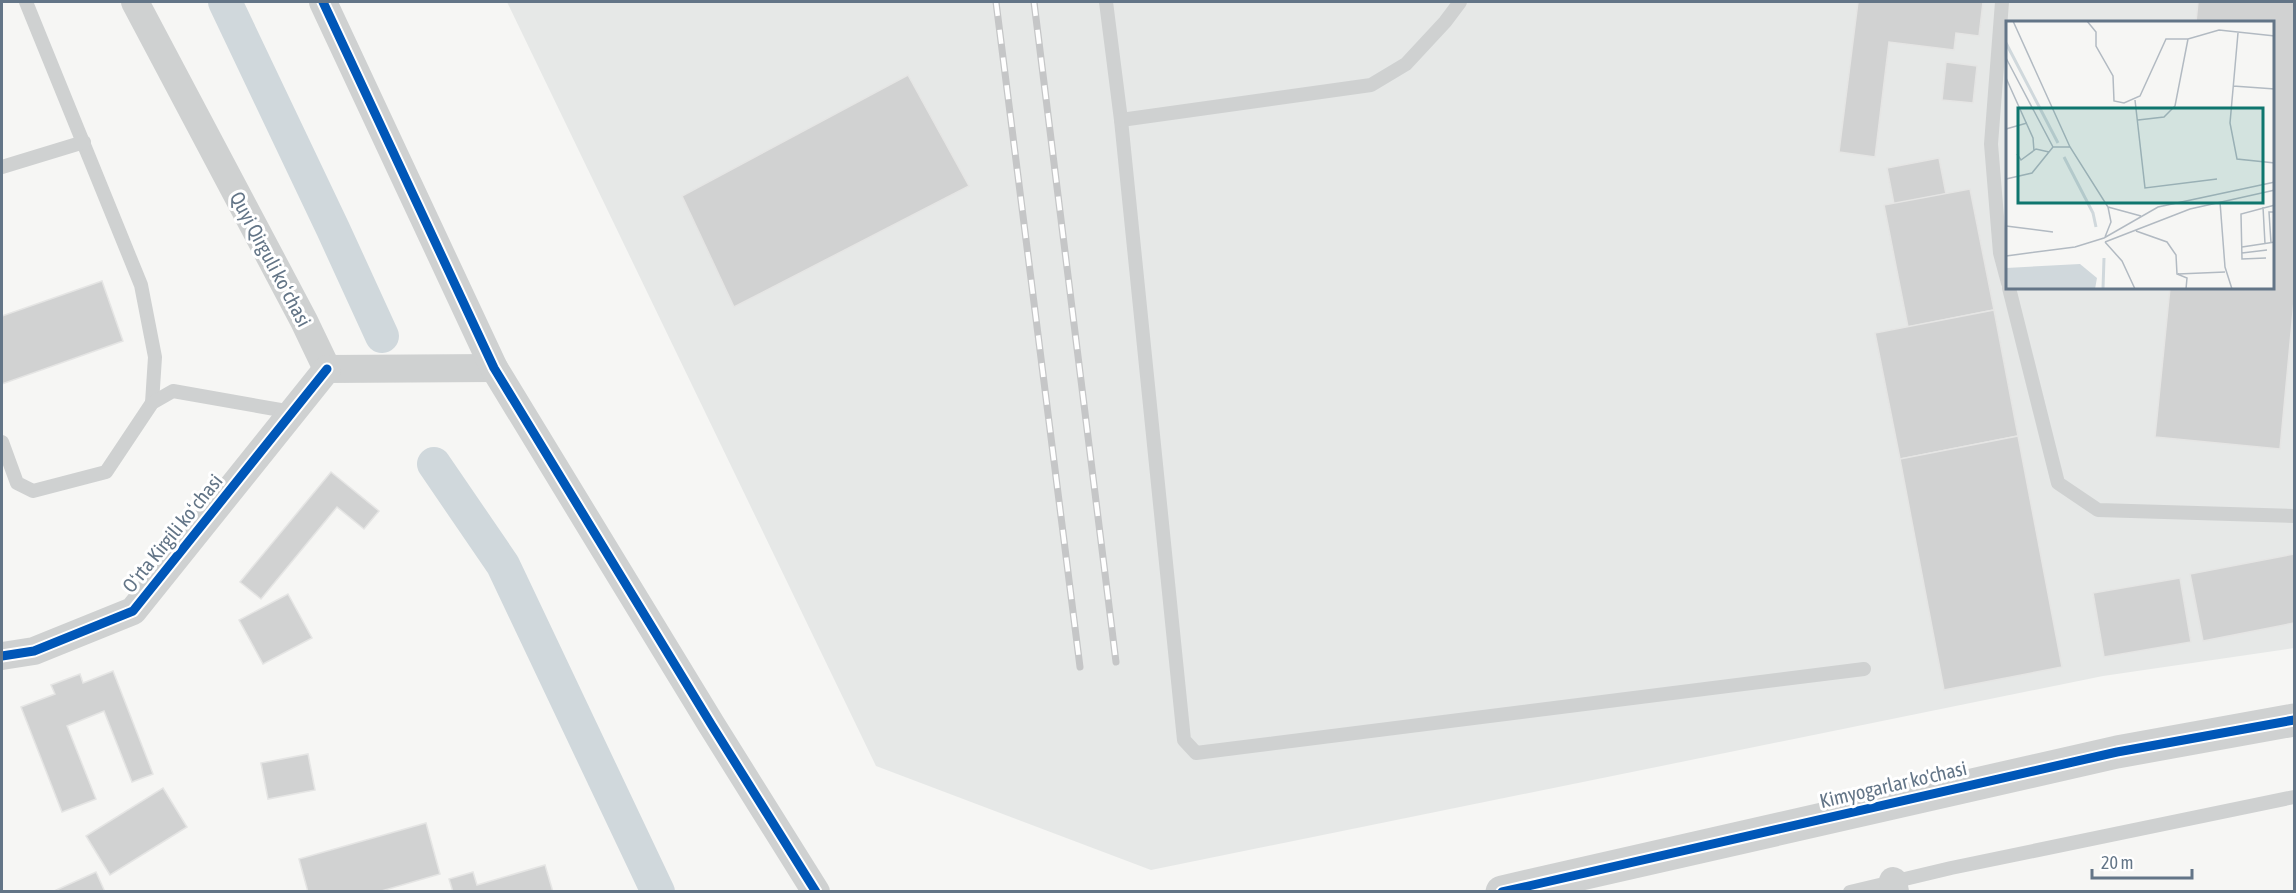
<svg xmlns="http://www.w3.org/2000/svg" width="2296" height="893" font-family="'Asap Condensed',sans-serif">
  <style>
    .built { fill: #e6e8e7; fill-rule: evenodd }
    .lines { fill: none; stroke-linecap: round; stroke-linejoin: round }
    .canal { stroke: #d0d8dc; stroke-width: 34 }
    .building { fill: #d1d2d2; stroke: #e5e5e4; stroke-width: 1.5 }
    .service { stroke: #cfd1d1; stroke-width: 14 }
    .minor { stroke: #cfd1d1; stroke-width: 28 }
    .tertiary { stroke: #cfd1d1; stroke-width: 33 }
    .rail-casing { stroke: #c5c6c7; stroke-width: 7 }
    .rail { stroke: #fff; stroke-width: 4.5; stroke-dasharray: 14; stroke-linecap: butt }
    .cycleway-casing { stroke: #fff; stroke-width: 13 }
    .cycleway { stroke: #0057b8; stroke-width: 9 }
    .labels { text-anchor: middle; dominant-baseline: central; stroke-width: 6; stroke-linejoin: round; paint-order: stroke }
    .street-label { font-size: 20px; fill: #637587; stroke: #fff }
    .inset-river { fill: none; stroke: #d0d8dc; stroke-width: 3 }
    .inset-road { fill: none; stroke: #b2bac2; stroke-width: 1.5 }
    .view { fill: #0f766e; fill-opacity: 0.15; stroke: #0f766e; stroke-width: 3 }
    .inset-edge { fill: none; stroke: #637587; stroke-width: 3 }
  </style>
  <rect width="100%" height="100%" fill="#f6f6f4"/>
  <!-- built -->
  <path class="built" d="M507,2H2294V648L2103,676L1151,870L876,766ZM2008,22H2274V288H2008Z"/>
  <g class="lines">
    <!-- canal -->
    <g class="canal">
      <path d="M225,2L333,229L382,336"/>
      <path d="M434,464L503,565L658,892"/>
    </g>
  </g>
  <!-- building -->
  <g class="building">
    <path d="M1858,2H1983L1979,36L1956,33L1954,50L1889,42L1875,157L1839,152Z"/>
    <path d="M2198,2H2294V301L2280,449L2155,437L2170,288H2274V22H2196Z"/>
    <path d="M1946,62L1977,66L1973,103L1942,100Z"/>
    <path d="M908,75L969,186L734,307L682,196Z"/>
    <path d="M1939,158L1946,194L1894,204L1887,168Z"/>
    <path d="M1970,189L1994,310L1908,327L1884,205Z"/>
    <path d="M102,281L123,341L2,384V316Z"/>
    <path d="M1994,310L2018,436L1900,459L1875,333Z"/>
    <path d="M2018,436L2062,667L1944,690L1900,459Z"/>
    <path d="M331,472L379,511L364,529L337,507L261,599L240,582Z"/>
    <path d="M2294,554V623L2203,641L2190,574Z"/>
    <path d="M2180,578L2191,642L2104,657L2093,593Z"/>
    <path d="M288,594L312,638L263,664L239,620Z"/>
    <path d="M113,671L153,774L132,782L104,711L67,726L96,799L62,812L21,707L55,694L51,685L80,674L83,683Z"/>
    <path d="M308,754L315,790L268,799L261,763Z"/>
    <path d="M163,788L187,827L110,875L86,836Z"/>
    <path d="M426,823L440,874L378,892H308L299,859Z"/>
    <path d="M545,865L553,892H453L449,879L473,872L477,885Z"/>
    <path d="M96,872L105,892H52Z"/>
  </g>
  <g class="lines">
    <!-- service -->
    <g class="service">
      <path d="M26,2L141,285L155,357L152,403"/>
      <path d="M1106,2L1121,120L1184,740L1196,753L1864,669"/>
      <path d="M2002,2L1991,144L2000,253L2008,283"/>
      <path d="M1121,120L1371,85L1406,64L1445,22L1460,2"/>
      <path d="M2,167L84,142"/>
      <path d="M2009,288L2058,483L2098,510L2294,516"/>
      <path d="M2,442L17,483L33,491L106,472L152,403L173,391L292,412"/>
      <path d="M1850,892L1951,868L2294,797"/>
    </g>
    <!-- minor -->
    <g class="minor">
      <path d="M135,2L304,321L327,369L494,368"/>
      <path d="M323,2L494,368L711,724L816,892"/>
      <path d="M2,656L34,651L133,611L327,369"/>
      <path d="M1893,881L1895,892"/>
    </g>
    <!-- tertiary -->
    <path class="tertiary" d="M1502,892L2117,752L2294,720"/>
    <!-- rail casing -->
    <g class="rail-casing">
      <g id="rail">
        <path d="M996,2L1080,667"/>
        <path d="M1034,2L1116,662"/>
      </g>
    </g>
    <!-- rail -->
    <use href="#rail" class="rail"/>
    <!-- cycleway casing -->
    <g class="cycleway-casing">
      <g id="cycleway">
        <path d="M323,2L494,368L711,724L816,892"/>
        <path d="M2,656L34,651L133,611L327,369"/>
        <path d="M1502,892L2117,752L2294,720"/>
      </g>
    </g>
    <!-- cycleway -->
    <use href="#cycleway" class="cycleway"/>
  </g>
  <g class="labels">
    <!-- street labels -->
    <g class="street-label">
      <text transform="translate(271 259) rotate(62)">Quyi Qirguli koʻchasi</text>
      <text transform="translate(172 533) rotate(-51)">Oʻrta Kirgili koʻchasi</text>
      <text transform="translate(1893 784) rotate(-13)">Kimyogarlar ko'chasi</text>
    </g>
  </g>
  <!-- overview -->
  <g transform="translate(2006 21)">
    <rect width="268" height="268" fill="#f6f6f4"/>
    <path d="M74,243L91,257L89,268H0V247Z" fill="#d0d8dc"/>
    <path class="inset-river" d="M0,22L52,122M58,136L87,192L90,206M97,268L98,237"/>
    <path class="inset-road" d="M7,0L64,126L102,186L105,201L99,216M81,0L90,11V25L107,55L108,80L118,82L134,75L160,18H182L213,9L269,15M232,12L224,102L231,138L269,142M0,37L47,126H64M0,57L27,117L28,130M227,65L269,68M129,79L139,167L211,158M132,99L158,96L169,85L182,18M0,108L21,102M11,133L15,139L30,128L43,131M0,158L26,152L47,126M214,181L219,246L226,268M102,186L135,195M257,186L259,223M0,205L47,211M130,210L161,221L170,234L171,253L181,257L180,268M99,221L184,188L269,169M99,221L116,240L129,268M265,222L263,191H269M236,226L269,221M236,232L261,229M0,235L69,226L98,217L152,186L269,161M260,237L236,238L235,193L269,184M172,253L219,251"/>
    <path class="view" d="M12,87H257V182H12Z"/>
    <rect width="268" height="268" class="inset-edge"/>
  </g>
  <!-- border -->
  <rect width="2296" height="893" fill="none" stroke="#637587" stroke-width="6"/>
  <!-- scale -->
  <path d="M2092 869v9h100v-9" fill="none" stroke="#637587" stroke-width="3"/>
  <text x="2101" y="869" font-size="18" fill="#637587" stroke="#ffffff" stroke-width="4.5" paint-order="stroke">20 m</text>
</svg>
